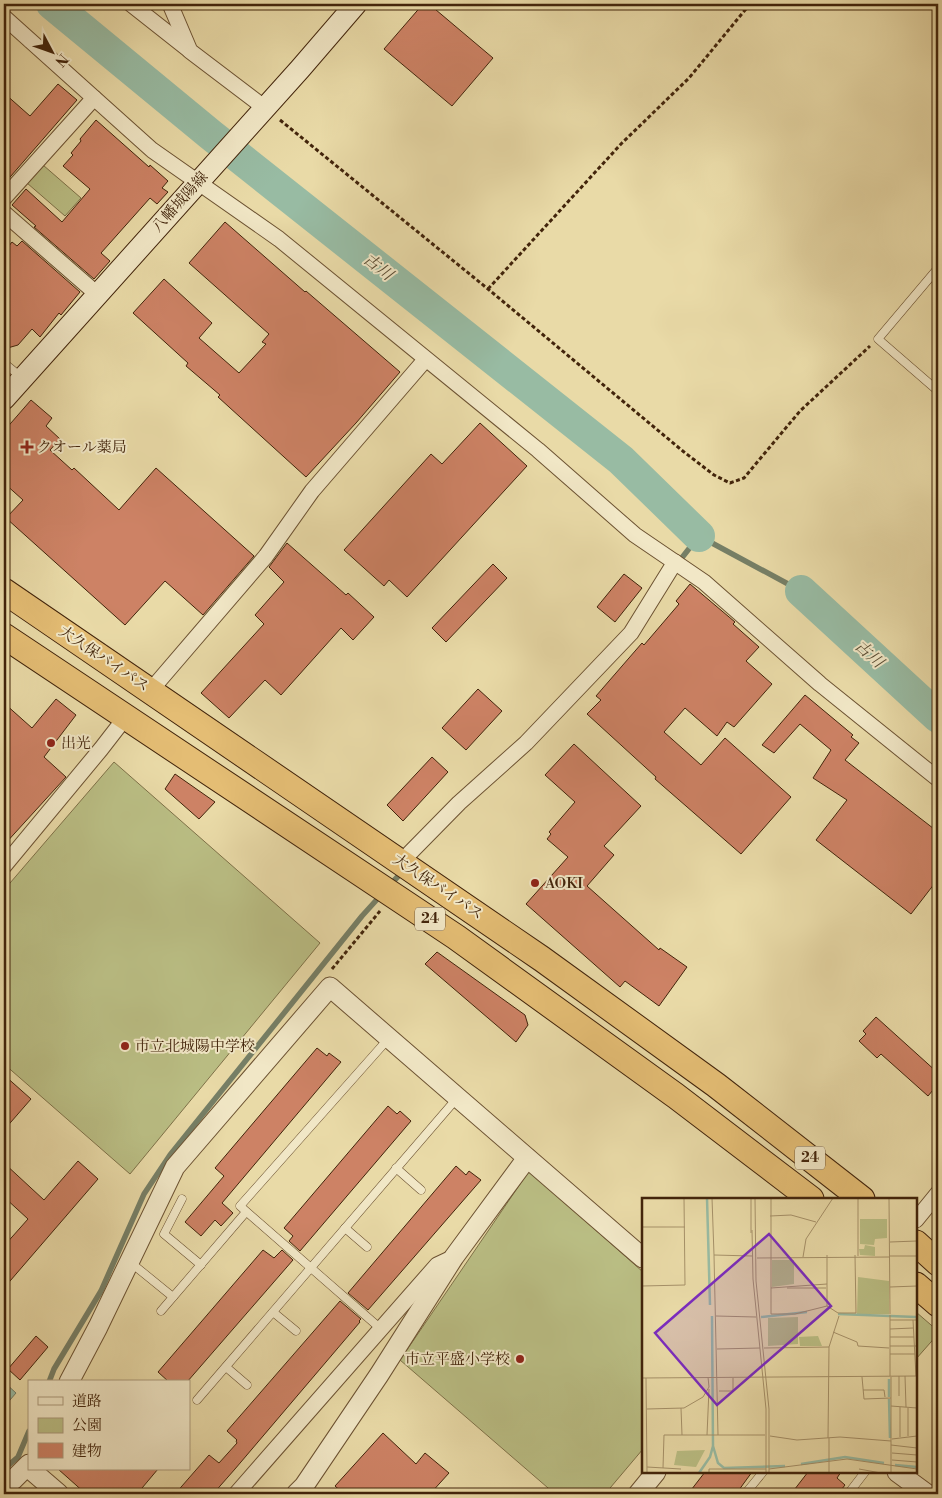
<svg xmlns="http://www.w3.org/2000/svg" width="942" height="1498" font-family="'Libre Bodoni','Noto Serif JP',serif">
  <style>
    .green { fill: #babe84; stroke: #7e7148 }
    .water { fill: #98bba3; stroke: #767f66 }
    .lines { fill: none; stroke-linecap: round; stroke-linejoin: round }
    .stream { stroke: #767f66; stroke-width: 5.5 }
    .river { stroke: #98bba3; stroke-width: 32 }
    .building { fill: #cd8265; stroke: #42240b }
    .service-casing { stroke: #6c5232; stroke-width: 9 }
    .minor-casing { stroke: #6c5232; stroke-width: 17 }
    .tertiary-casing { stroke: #6c5232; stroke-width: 21 }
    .secondary-casing { stroke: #42240b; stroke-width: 23 }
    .trunk-casing { stroke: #42240b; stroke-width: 27 }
    .path { stroke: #42240b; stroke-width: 3; stroke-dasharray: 4 2.5; stroke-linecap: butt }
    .service { stroke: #f1e7c6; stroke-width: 8 }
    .minor { stroke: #f1e7c6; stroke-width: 15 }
    .tertiary { stroke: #f1e7c6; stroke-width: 19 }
    .secondary { stroke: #f1e7c6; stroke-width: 21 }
    .trunk { stroke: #e4bd74; stroke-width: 25 }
    .poi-dot { fill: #8f2418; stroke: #f1e7c6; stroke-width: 2 }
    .labels { text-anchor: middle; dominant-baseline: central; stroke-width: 4; stroke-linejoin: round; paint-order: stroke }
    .shield { fill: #f1e7c6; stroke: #765e43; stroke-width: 1 }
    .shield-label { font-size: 14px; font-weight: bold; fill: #42240b }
    .street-label { font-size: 15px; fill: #42240b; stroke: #f1e7c6 }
    .poi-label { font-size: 15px; fill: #42240b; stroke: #f1e7c6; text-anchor: start }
    .water-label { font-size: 16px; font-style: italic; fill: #584a31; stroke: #f1e7c6 }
    .inset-river { fill: none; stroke: #98bba3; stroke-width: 2.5 }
    .inset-road { fill: none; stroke: #a69169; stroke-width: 1 }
    .view { fill: #7b2cbf; fill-opacity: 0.15; stroke: #7b2cbf; stroke-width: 2.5 }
    .inset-edge { fill: none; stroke: #42240b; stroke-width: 2.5 }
  </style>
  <rect width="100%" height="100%" fill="#e9daa7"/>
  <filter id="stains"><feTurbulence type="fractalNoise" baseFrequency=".004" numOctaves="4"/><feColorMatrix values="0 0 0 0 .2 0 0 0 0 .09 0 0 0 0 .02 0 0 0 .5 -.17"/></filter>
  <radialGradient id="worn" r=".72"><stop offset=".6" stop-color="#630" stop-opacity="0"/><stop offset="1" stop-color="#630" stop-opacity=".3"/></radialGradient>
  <!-- green -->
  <g class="green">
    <path d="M43,165L81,198L65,216L27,183Z"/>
    <path d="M114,762L320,943L130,1174L4,1064V890Z"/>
    <path d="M529,1171L643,1272V1449L605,1494H555L400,1360Z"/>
    <path d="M916,1312L938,1331V1334L916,1359Z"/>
  </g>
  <!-- water -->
  <path class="water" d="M4,1382L16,1393L4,1407Z"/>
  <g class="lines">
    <!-- stream -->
    <g class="stream">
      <path d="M677,564L699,536L801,591"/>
      <path d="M389,886L403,871"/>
      <path d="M49,1382L54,1369L101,1291L144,1194L170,1155L362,916L381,895"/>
      <path d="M4,1469L18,1457L29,1431"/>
    </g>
    <!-- river -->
    <g class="river">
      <path d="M52,4L211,135L621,460L699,536"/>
      <path d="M801,591L938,717"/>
    </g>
  </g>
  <!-- building -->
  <g class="building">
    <path d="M423,4H429L493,58L452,106L384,49Z"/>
    <path d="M58,84L77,100L4,184V93L30,116Z"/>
    <path d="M96,120L149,167L150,165L168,181L162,188L168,192L157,204L150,198L101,253L110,261L94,279L34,227L36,226L12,205L26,189L62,222L90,189L63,166L73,155L71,153L81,141L80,139Z"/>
    <path d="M225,222L305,292L306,291L400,372L356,423L306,477L218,397L220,395L186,366L188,363L133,313L164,279L212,323L199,338L239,373L266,344L262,342L269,334L189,263Z"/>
    <path d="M22,241L80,292L61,315L59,313L40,337L32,329L18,345L4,349V252L12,242L17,246Z"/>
    <path d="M31,400L52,418L46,426L60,439L50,450L72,470L74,468L119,510L156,468L254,556L203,615L165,581L125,625L6,518L23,500L4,483V431Z"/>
    <path d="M480,423L527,466L407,597L389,580L384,586L344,550L431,454L442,464Z"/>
    <path d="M287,543L346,595L348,593L374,617L353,640L341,628L281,695L265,680L229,718L201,693L264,624L255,615L284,582L269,567Z"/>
    <path d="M493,564L507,578L446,642L432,628Z"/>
    <path d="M624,574L642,588L615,622L597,607Z"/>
    <path d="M690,584L735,622L733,624L759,647L746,661L772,684L734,727L727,722L717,736L685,708L664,732L701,765L725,738L791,797L741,854L655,779L656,777L587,714L601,700L596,696L642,643L644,645L679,604L676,601Z"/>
    <path d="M478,689L502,711L466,750L442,728Z"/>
    <path d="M805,695L853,735L851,737L859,743L845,760L938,832V879L911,914L816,840L847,800L813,778L831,750L800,724L774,753L762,745Z"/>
    <path d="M56,699L76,715L44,757L66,777L4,845V703L32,728Z"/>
    <path d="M574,744L641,806L604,846L614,855L587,886L659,950L660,948L687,967L659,1006L625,981L620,987L526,904L568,857L547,839L551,834L549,832L575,802L545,775Z"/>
    <path d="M432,757L448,772L403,821L387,805Z"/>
    <path d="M175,774L215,802L199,819L165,789Z"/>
    <path d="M437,952L525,1015L528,1025L516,1042L425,964Z"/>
    <path d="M876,1017L938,1073V1084L928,1096L881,1054L877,1058L859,1041L866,1034L863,1031Z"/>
    <path d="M317,1048L327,1056L329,1053L341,1062L222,1203L233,1213L221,1226L215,1220L201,1236L185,1222L224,1176L215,1168Z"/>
    <path d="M4,1075L31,1099L4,1130Z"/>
    <path d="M388,1106L397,1114L400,1111L411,1121L300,1251L289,1241L293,1236L284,1228Z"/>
    <path d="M78,1161L98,1179L4,1288V1246L28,1219L4,1197V1163L44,1200Z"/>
    <path d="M456,1166L466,1175L469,1171L481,1180L368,1310L348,1293Z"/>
    <path d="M263,1250L274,1258L282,1250L293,1260L187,1382H169L158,1372Z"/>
    <path d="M340,1301L361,1319L359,1321L360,1322L235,1469L213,1494H175L209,1455L219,1463L237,1443L236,1441L237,1440L227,1431Z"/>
    <path d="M36,1336L48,1347L20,1380L8,1369Z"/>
    <path d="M383,1433L416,1464L425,1453L449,1473L430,1494H344L335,1486Z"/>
    <path d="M58,1469H158L137,1494H86Z"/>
    <path d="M705,1472H752L736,1494H688Z"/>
    <path d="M808,1472H841L837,1478L845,1485L838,1494H791Z"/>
  </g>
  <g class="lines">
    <!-- service casing -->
    <g class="service-casing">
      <g id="service">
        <path d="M938,268L878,339L938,391"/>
        <path d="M4,363L21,377"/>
        <path d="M396,1168L421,1190"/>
        <path d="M182,1199L164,1234L201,1265"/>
        <path d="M345,1228L367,1247"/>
        <path d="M130,1262L173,1297"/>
        <path d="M161,1311L246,1212"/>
        <path d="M273,1312L296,1331"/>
        <path d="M381,1329L240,1206L389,1038"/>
        <path d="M226,1367L247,1385"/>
        <path d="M197,1400L458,1097"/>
        <path d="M745,1494L763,1472"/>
        <path d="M848,1494L865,1472"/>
      </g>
    </g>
    <!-- minor casing -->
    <g class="minor-casing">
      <g id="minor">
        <path d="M131,4L188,49"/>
        <path d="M170,4L190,51L265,108"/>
        <path d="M4,17L152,150L279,239L538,450L635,535L704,582L820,684L938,779"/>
        <path d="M4,198L94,98"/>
        <path d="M4,213L97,294"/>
        <path d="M151,690L266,556L312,491L425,360"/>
        <path d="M401,862L459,803L526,743L631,633L675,562"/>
        <path d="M4,866L101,749L125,718"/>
        <path d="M916,1220L938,1193"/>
        <path d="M236,1494L437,1265L454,1257"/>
      </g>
    </g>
    <!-- tertiary casing -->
    <g class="tertiary-casing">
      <g id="tertiary">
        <path d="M69,1382L98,1327L175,1167L330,987L643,1258"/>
        <path d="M30,1469L59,1494"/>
        <path d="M897,1472L927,1494"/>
        <path d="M4,1482L13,1480L29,1464"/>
        <path d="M296,1494L304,1486L379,1375L454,1257L527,1158"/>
        <path d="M638,1494L656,1472"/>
      </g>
    </g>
    <!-- secondary casing -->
    <g class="secondary-casing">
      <path id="secondary" d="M4,399L300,69L356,4"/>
    </g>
    <!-- trunk casing -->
    <g class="trunk-casing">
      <g id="trunk">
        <path d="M4,591L542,959L716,1085L862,1199"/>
        <path d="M4,636L456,937L676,1096L811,1199"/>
        <path d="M916,1243L938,1263"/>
        <path d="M916,1285L938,1304"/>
      </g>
    </g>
    <!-- path -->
    <g class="path">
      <path d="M280,120L488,289L684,452L714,475L730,483L744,478L800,411L870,346"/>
      <path d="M488,289L621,144L689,78L750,4"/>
      <path d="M332,969L380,911"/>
    </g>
    <!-- service -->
    <use href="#service" class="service"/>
    <!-- minor -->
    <use href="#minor" class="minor"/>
    <!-- tertiary -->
    <use href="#tertiary" class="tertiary"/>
    <!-- secondary -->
    <use href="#secondary" class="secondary"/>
    <!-- trunk -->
    <use href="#trunk" class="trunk"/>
  </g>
  <!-- markers -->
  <g class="poi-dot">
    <path d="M24.5 439.5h5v5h5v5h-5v5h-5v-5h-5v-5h5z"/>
    <circle cx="51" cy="743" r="5"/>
    <circle cx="535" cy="883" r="5"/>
    <circle cx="125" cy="1046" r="5"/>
    <circle cx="520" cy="1359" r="5"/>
  </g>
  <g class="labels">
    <!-- shield labels -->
    <g class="shield">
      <rect x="415" y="907.5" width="30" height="23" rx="4"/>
      <rect x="795" y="1146.5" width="30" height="23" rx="4"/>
    </g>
    <g class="shield-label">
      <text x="430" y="919">24</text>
      <text x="810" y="1158">24</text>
    </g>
    <!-- street labels -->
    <g class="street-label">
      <text transform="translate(180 202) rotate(-48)">八幡城陽線</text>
      <text transform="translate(104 659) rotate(34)">大久保バイパス</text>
      <text transform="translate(438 887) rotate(34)">大久保バイパス</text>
    </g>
    <!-- poi labels -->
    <g class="poi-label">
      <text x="37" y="447">クオール薬局</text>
      <text x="61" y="743">出光</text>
      <text x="545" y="883">AOKI</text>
      <text x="135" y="1046">市立北城陽中学校</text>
      <text x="510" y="1359" text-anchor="end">市立平盛小学校</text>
    </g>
    <!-- water labels -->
    <g class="water-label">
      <text transform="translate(378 267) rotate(38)">古川</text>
      <text transform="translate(869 654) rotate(42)">古川</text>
    </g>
  </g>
  <!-- overview -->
  <g transform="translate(642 1198)">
    <rect width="275" height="275" fill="#e9daa7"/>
    <path d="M218,21H245V40L233,41L232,47L218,46ZM223,47L233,49V58L218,57L217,51H222ZM130,62H152V86L130,89ZM216,79L247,83V116H215ZM156,119V146L126,148V120ZM176,138L180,148H158L157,139ZM63,252L54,269L32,267L35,253Z" fill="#babe84"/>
    <path class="inset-river" d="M65,0L68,107M196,116L274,119M119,119L165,114M247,181V199M247,201L248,240M71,248L76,265L82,270L143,268M159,266L203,259L242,265M253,267L275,269M57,275L68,259L71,248L70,118"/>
    <path class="inset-road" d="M70,0L72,57M113,0L114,83L127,211V275M129,0V116H153L185,108L196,115H214L213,57M247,0L248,116M128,18L149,17L174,24M0,29H43M110,32L111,81L124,211V275M109,35V0M248,44L275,43M185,57V108M216,58V0M248,58H275M161,59L164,41L191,0M115,60L248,59M0,88L43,87L42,0M248,89L275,88M129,90L185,86M145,90H184M74,118L114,119M248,122H275M271,122L274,178M248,131L271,130M191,134L215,144L216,148L247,150M248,139H272M248,148H275M122,150L187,149M75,151L118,150M248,156H273M248,178V117M263,178L264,209M220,179L222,201L249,200M0,180L275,178M4,180L5,275M221,192H242L243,199M77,193H91V180M257,198V178M249,208L275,210M258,209V239M39,210L40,237M266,210V238M275,210V238M5,211L42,210L61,199L67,189L66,179M65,237L67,191M76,237L72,57L110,58M128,238L155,242L198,239L249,243M186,240L187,149L197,118M187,240V275M250,241L275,238M249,247L275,250M250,255L275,257M250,262L275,264M5,269L39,271M21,270L22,237H123M127,271L205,261L275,271M217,271L239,275M67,275V271H124M249,275V179"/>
    <path class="view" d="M127,36L189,108L75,207L13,135Z"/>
    <rect width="275" height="275" class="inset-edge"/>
  </g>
  <!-- margin -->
  <rect width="942" height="1498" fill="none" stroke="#e9daa7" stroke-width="20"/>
  <rect x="5" y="5" width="932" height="1488" fill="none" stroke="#42240b" stroke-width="2.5"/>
  <rect x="10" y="10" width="922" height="1478" fill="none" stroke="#42240b"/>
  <!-- legend -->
  <rect x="28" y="1380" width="162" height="90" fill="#f1e7c6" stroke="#ab997b"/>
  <rect x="38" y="1397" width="25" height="8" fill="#f1e7c6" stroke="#ab997b"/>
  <text x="72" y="1406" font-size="15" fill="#42240b">道路</text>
  <rect x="38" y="1418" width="25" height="15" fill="#babe84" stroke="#ab997b"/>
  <text x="72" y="1430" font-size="15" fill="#42240b">公園</text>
  <rect x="38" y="1443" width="25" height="15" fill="#cd8265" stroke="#ab997b"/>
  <text x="72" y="1456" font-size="15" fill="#42240b">建物</text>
  <!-- north arrow -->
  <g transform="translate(52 52) rotate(131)" stroke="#f1e7c6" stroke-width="4" paint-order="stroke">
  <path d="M0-4L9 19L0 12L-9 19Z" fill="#42240b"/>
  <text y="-8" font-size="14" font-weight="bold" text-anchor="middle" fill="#42240b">N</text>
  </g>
  <rect width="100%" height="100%" filter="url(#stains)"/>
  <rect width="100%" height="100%" fill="url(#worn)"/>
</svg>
